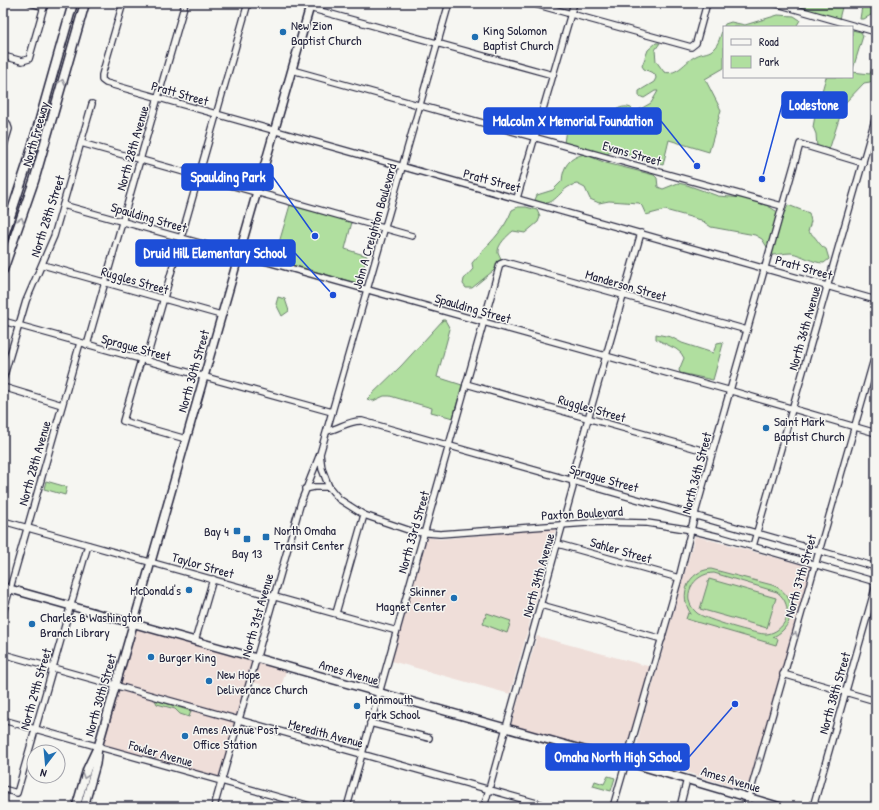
<svg xmlns="http://www.w3.org/2000/svg" width="879" height="810" font-family="'Patrick Hand',sans-serif">
  <style>
    .built { fill: #efded9 }
    .green { fill: #b0df9f; stroke: #69806d; fill-rule: evenodd }
    .lines { fill: none; stroke-linecap: round; stroke-linejoin: round }
    .minor-casing { stroke: #22223b; stroke-width: 8 }
    .major-casing { stroke: #22223b; stroke-width: 10 }
    .highway-casing { stroke: #22223b; stroke-width: 11 }
    .minor { stroke: #f6f6f2; stroke-width: 5.5 }
    .major { stroke: #f6f6f2; stroke-width: 7 }
    .highway { stroke: #f6f6f2; stroke-width: 8 }
    .oneway { stroke: #9797a0 }
    .poi-dot { fill: #1f6fb2; stroke: #f6f6f2; stroke-width: 1.5 }
    .labels { text-anchor: middle; dominant-baseline: central; stroke-width: 3; stroke-linejoin: round; paint-order: stroke }
    .poi-label { font-size: 13px; fill: #22223b; stroke: #f6f6f2; text-anchor: start }
    .street-label { font-size: 13px; fill: #22223b; stroke: #f6f6f2 }
    .leader { fill: none; stroke: #1d4ed8; stroke-width: 1.5 }
    .callout-dot { fill: #1d4ed8; stroke: #f6f6f2; stroke-width: 1.5 }
    .callout { fill: #1d4ed8; stroke: #1d4ed8; stroke-width: 1.5 }
    .callout-label { font-size: 14px; text-anchor: middle; font-weight: bold; fill: #fff }
  </style>
  <rect width="100%" height="100%" fill="#f6f6f2"/>
  <filter id="ink" filterUnits="userSpaceOnUse"><feTurbulence type="fractalNoise" baseFrequency=".025" numOctaves="2"/><feDisplacementMap in="SourceGraphic" scale="8" xChannelSelector="R" yChannelSelector="G"/><feConvolveMatrix kernelMatrix="1 2 1 2 8 2 1 2 1" color-interpolation-filters="sRGB"/></filter>
  <g filter="url(#ink)">
    <!-- built -->
    <g class="built">
      <path d="M556,528L510,694L391,661L427,537L440,539Z"/>
      <path d="M695,536L811,567L747,791L638,757L635,755L641,726Z"/>
      <path d="M136,629L286,671L280,690L248,681L220,777L103,745Z"/>
      <path d="M537,636L651,667L623,757L511,725Z"/>
    </g>
    <!-- green -->
    <g class="green">
      <path d="M782,3H843L839,19Z"/>
      <path d="M860,3H876V12L864,19H860L862,6Z"/>
      <path d="M778,15L794,16L800,20L796,27H724V68L705,79L721,110L709,152L669,140L663,165L625,154L616,149L607,154H601L564,143L567,122C577,109 586,121 599,118C610,116 619,103 631,108L635,112L651,103L658,91H655L644,98L639,96V91L654,82L656,78L655,74L644,69L642,66L648,50L656,43H660L655,50L656,61L664,72C678,76 685,61 696,56C703,52 710,54 715,47C720,42 721,31 725,24L731,22L745,25Z"/>
      <path d="M852,30L861,32L863,36L852,72L870,74L872,68L876,65V81L864,83L844,104L829,150L817,147L816,134L813,127L815,116L826,77H852Z"/>
      <path d="M584,154L606,163L654,175L657,178L658,187L663,189L678,183L687,185L718,196L744,198L768,206L776,211L785,212L788,205L809,213L811,221L808,232C817,236 818,245 826,249L829,259L824,263C812,263 803,255 791,253C784,253 778,255 772,255L762,239L755,235L711,227L701,220L665,210L646,215L642,206L639,203L609,201L599,203L590,199L585,188L577,184C558,186 556,212 535,200L537,195L553,190L562,181C563,166 569,158 584,154Z"/>
      <path d="M290,205L352,222L345,249L367,256L359,284L274,260Z"/>
      <path d="M518,207H526L537,210L540,217L538,222L525,233L513,231C507,236 497,245 498,253C499,256 501,258 501,262L498,267L472,288H466L463,284L464,279L473,269L472,263C486,246 504,232 512,210Z"/>
      <path d="M278,297L285,299L289,311L282,316L276,304Z"/>
      <path d="M443,320H445L450,329L437,377L462,385L453,418L431,412L432,408L390,396H384L373,401L367,399L401,366Z"/>
      <path d="M656,334L671,337L682,343L713,353L717,343L722,342L723,344L713,380L680,373L679,370L684,358L681,353L676,349L656,339Z"/>
      <path d="M46,481L67,487L65,495L44,489Z"/>
      <path d="M711,569L772,585C798,594 797,626 773,637L778,639L776,645L686,619L688,613L691,614C678,595 688,571 711,569ZM714,573L777,592C786,599 789,609 786,619C783,627 775,633 767,634C758,635 704,619 697,613C679,598 693,573 714,573Z"/>
      <path d="M709,579L776,598L767,628L700,609Z"/>
      <path d="M487,613L511,621L507,633L483,624Z"/>
      <path d="M155,700L191,711L189,717L180,714L175,709L157,704Z"/>
      <path d="M608,776L615,778L611,791L593,786L595,781L604,784Z"/>
    </g>
    <g class="lines">
      <!-- minor casing -->
      <g class="minor-casing">
        <g id="minor">
          <path d="M31,3L44,7"/>
          <path d="M123,3L102,75V80L106,83L876,300"/>
          <path d="M291,3L553,75"/>
          <path d="M531,3L691,47L696,43L707,3"/>
          <path d="M774,3L876,32"/>
          <path d="M3,56L22,61L29,59L45,3"/>
          <path d="M292,70L782,206"/>
          <path d="M3,121L7,123L9,129L3,149"/>
          <path d="M81,143L412,236"/>
          <path d="M517,198L574,3"/>
          <path d="M63,205L735,392L876,433"/>
          <path d="M43,265L221,315"/>
          <path d="M3,321L332,412"/>
          <path d="M87,345L185,3"/>
          <path d="M141,360L123,421L186,439"/>
          <path d="M146,361L248,3"/>
          <path d="M3,379L26,301L54,236L92,104"/>
          <path d="M466,384L712,453"/>
          <path d="M3,387L62,405"/>
          <path d="M327,431C339,429 349,420 362,421L876,567"/>
          <path d="M320,454L322,469L329,487L339,499L364,515L414,532L440,534L601,522L647,523L686,529L720,537L876,582"/>
          <path d="M305,489L314,487H329"/>
          <path d="M3,521L397,631"/>
          <path d="M558,544L679,578"/>
          <path d="M753,546L876,116"/>
          <path d="M541,605L662,639"/>
          <path d="M3,613L80,343"/>
          <path d="M336,613L364,515"/>
          <path d="M195,641L213,579"/>
          <path d="M3,654L551,807"/>
          <path d="M783,674L876,701"/>
          <path d="M3,720L314,807"/>
          <path d="M370,723L429,738"/>
          <path d="M3,789L17,793L88,545"/>
          <path d="M214,807L301,502L320,454L449,3"/>
          <path d="M347,807L500,264L505,262L747,330"/>
          <path d="M484,807L573,487L572,475L641,233"/>
          <path d="M613,807L679,578L696,510L800,144L863,163"/>
          <path d="M680,807L687,779"/>
          <path d="M746,807L876,352"/>
          <path d="M813,807L876,585"/>
        </g>
      </g>
      <!-- major casing -->
      <g class="major-casing">
        <g id="major">
          <path d="M3,587L627,762L781,807"/>
          <path d="M76,807L87,769L96,750"/>
          <path d="M84,807L96,764L98,747L311,3"/>
        </g>
      </g>
      <!-- highway casing -->
      <g class="highway-casing">
        <g id="highway">
          <path d="M3,238L27,165L73,3"/>
          <path d="M3,270L34,181L85,3"/>
        </g>
      </g>
      <!-- minor -->
      <use href="#minor" class="minor"/>
      <!-- major -->
      <use href="#major" class="major"/>
      <!-- highway -->
      <use href="#highway" class="highway"/>
    </g>
    <!-- one-way arrows -->
    <defs><path id="oneway-chevron" d="M-2-3.5L2.5 0L-2 3.5" fill="none" stroke-width="1.6" stroke-linecap="round" stroke-linejoin="round"/></defs>
    <g class="oneway">
      <use href="#oneway-chevron" transform="translate(62 82) rotate(-74)"/>
      <use href="#oneway-chevron" transform="translate(21 220) rotate(-71)"/>
      <use href="#oneway-chevron" transform="translate(795 635) rotate(-74)"/>
      <use href="#oneway-chevron" transform="translate(759 760) rotate(-74)"/>
      <use href="#oneway-chevron" transform="translate(85 776) rotate(109)"/>
    </g>
  </g>
  <!-- markers -->
  <g class="poi-dot">
    <circle cx="283" cy="32" r="4"/>
    <circle cx="475" cy="37" r="4"/>
    <circle cx="766" cy="428" r="4"/>
    <rect x="233" y="527" width="8" height="8" rx="2"/>
    <rect x="262" y="533" width="8" height="8" rx="2"/>
    <rect x="243" y="535" width="8" height="8" rx="2"/>
    <circle cx="189" cy="590" r="4"/>
    <circle cx="454" cy="598" r="4"/>
    <circle cx="32" cy="624" r="4"/>
    <circle cx="151" cy="657" r="4"/>
    <circle cx="209" cy="681" r="4"/>
    <circle cx="357" cy="706" r="4"/>
    <circle cx="185" cy="736" r="4"/>
  </g>
  <g class="labels">
    <!-- poi labels -->
    <g class="poi-label">
      <text x="291" y="25">New Zion<tspan x="291" dy="15">Baptist Church</tspan></text>
      <text x="483" y="30">King Solomon<tspan x="483" dy="15">Baptist Church</tspan></text>
      <text x="774" y="421">Saint Mark<tspan x="774" dy="15">Baptist Church</tspan></text>
      <text x="274" y="530">North Omaha<tspan x="274" dy="15">Transit Center</tspan></text>
      <text x="229" y="531" text-anchor="end">Bay 4</text>
      <text x="247" y="553" text-anchor="middle">Bay 13</text>
      <text x="181" y="590" text-anchor="end">McDonald's</text>
      <text x="446" y="591" text-anchor="end">Skinner<tspan x="446" dy="15">Magnet Center</tspan></text>
      <text x="40" y="617">Charles B Washington<tspan x="40" dy="15">Branch Library</tspan></text>
      <text x="159" y="657">Burger King</text>
      <text x="217" y="674">New Hope<tspan x="217" dy="15">Deliverance Church</tspan></text>
      <text x="365" y="699">Monmouth<tspan x="365" dy="15">Park School</tspan></text>
      <text x="193" y="729">Ames Avenue Post<tspan x="193" dy="15">Office Station</tspan></text>
    </g>
    <!-- street labels -->
    <g class="street-label">
      <text transform="translate(180 93) rotate(16)">Pratt Street</text>
      <text transform="translate(35 134) rotate(-74)">North Freeway</text>
      <text transform="translate(132 148) rotate(-74)">North 28th Avenue</text>
      <text transform="translate(632 153) rotate(16)">Evans Street</text>
      <text transform="translate(492 180) rotate(15)">Pratt Street</text>
      <text transform="translate(47 216) rotate(-72)">North 28th Street</text>
      <text transform="translate(149 217) rotate(16)">Spaulding Street</text>
      <text transform="translate(374 226) rotate(-74)">John A Creighton Boulevard</text>
      <text transform="translate(804 267) rotate(16)">Pratt Street</text>
      <text transform="translate(135 280) rotate(16)">Ruggles Street</text>
      <text transform="translate(626 285) rotate(16)">Manderson Street</text>
      <text transform="translate(473 308) rotate(16)">Spaulding Street</text>
      <text transform="translate(804 328) rotate(-74)">North 36th Avenue</text>
      <text transform="translate(136 347) rotate(15)">Sprague Street</text>
      <text transform="translate(193 371) rotate(-74)">North 30th Street</text>
      <text transform="translate(592 408) rotate(16)">Ruggles Street</text>
      <text transform="translate(34 463) rotate(-74)">North 28th Avenue</text>
      <text transform="translate(696 473) rotate(-75)">North 36th Street</text>
      <text transform="translate(604 478) rotate(16)">Sprague Street</text>
      <text transform="translate(582 513) rotate(-3)">Paxton Boulevard</text>
      <text transform="translate(413 532) rotate(-74)">North 33rd Street</text>
      <text transform="translate(621 550) rotate(16)">Sahler Street</text>
      <text transform="translate(203 565) rotate(16)">Taylor Street</text>
      <text transform="translate(538 575) rotate(-74)">North 34th Avenue</text>
      <text transform="translate(800 576) rotate(-74)">North 37th Street</text>
      <text transform="translate(257 615) rotate(-74)">North 31st Avenue</text>
      <text transform="translate(349 672) rotate(16)">Ames Avenue</text>
      <text transform="translate(35 689) rotate(-74)">North 29th Street</text>
      <text transform="translate(834 693) rotate(-74)">North 38th Street</text>
      <text transform="translate(100 695) rotate(-74)">North 30th Street</text>
      <text transform="translate(326 733) rotate(15)">Meredith Avenue</text>
      <text transform="translate(161 753) rotate(16)">Fowler Avenue</text>
      <text transform="translate(731 779) rotate(17)">Ames Avenue</text>
    </g>
  </g>
  <!-- callouts -->
  <path class="leader" d="M762 179L782 105M697 166L661 121M315 236L273 177M333 295L295 253M735 704L689 757"/>
  <g class="callout-dot">
    <circle cx="762" cy="179" r="4"/>
    <circle cx="697" cy="166" r="4"/>
    <circle cx="315" cy="236" r="4"/>
    <circle cx="333" cy="295" r="4"/>
    <circle cx="735" cy="704" r="4"/>
  </g>
  <g class="callout">
    <rect x="782" y="92" width="65" height="26" rx="4"/>
    <rect x="484" y="108" width="177" height="26" rx="4"/>
    <rect x="182" y="164" width="91" height="26" rx="4"/>
    <rect x="136" y="240" width="159" height="26" rx="4"/>
    <rect x="546" y="744" width="143" height="26" rx="4"/>
  </g>
  <g class="callout-label">
    <text x="814" y="110">Lodestone</text>
    <text x="573" y="126">Malcolm X Memorial Foundation</text>
    <text x="228" y="182">Spaulding Park</text>
    <text x="215" y="258">Druid Hill Elementary School</text>
    <text x="618" y="762">Omaha North High School</text>
  </g>
  <!-- margin -->
  <rect width="879" height="810" fill="none" stroke="#f6f6f2" stroke-width="16"/>
  <rect x="8" y="8" width="863" height="794" fill="none" stroke="#22223b" stroke-width="1.5" filter="url(#ink)"/>
  <!-- legend -->
  <rect x="723" y="26" width="130" height="52" fill="#f6f6f2" stroke="#a1a1a9"/>
  <rect x="731" y="39" width="20" height="6" fill="#f6f6f2" stroke="#a1a1a9"/>
  <text x="759" y="46" font-size="12" fill="#22223b">Road</text>
  <rect x="731" y="56" width="20" height="12" fill="#b0df9f" stroke="#a1a1a9"/>
  <text x="759" y="66" font-size="12" fill="#22223b">Park</text>
  <!-- north arrow -->
  <g transform="translate(46 764) rotate(196)"><circle r="19" fill="#f6f6f2" stroke="#a1a1a9"/>
  <path d="M0-3L7 15L0 10L-7 15Z" fill="#1f6fb2"/>
  <text y="-6" font-size="11" font-weight="bold" text-anchor="middle" fill="#22223b">N</text>
  </g>
</svg>
